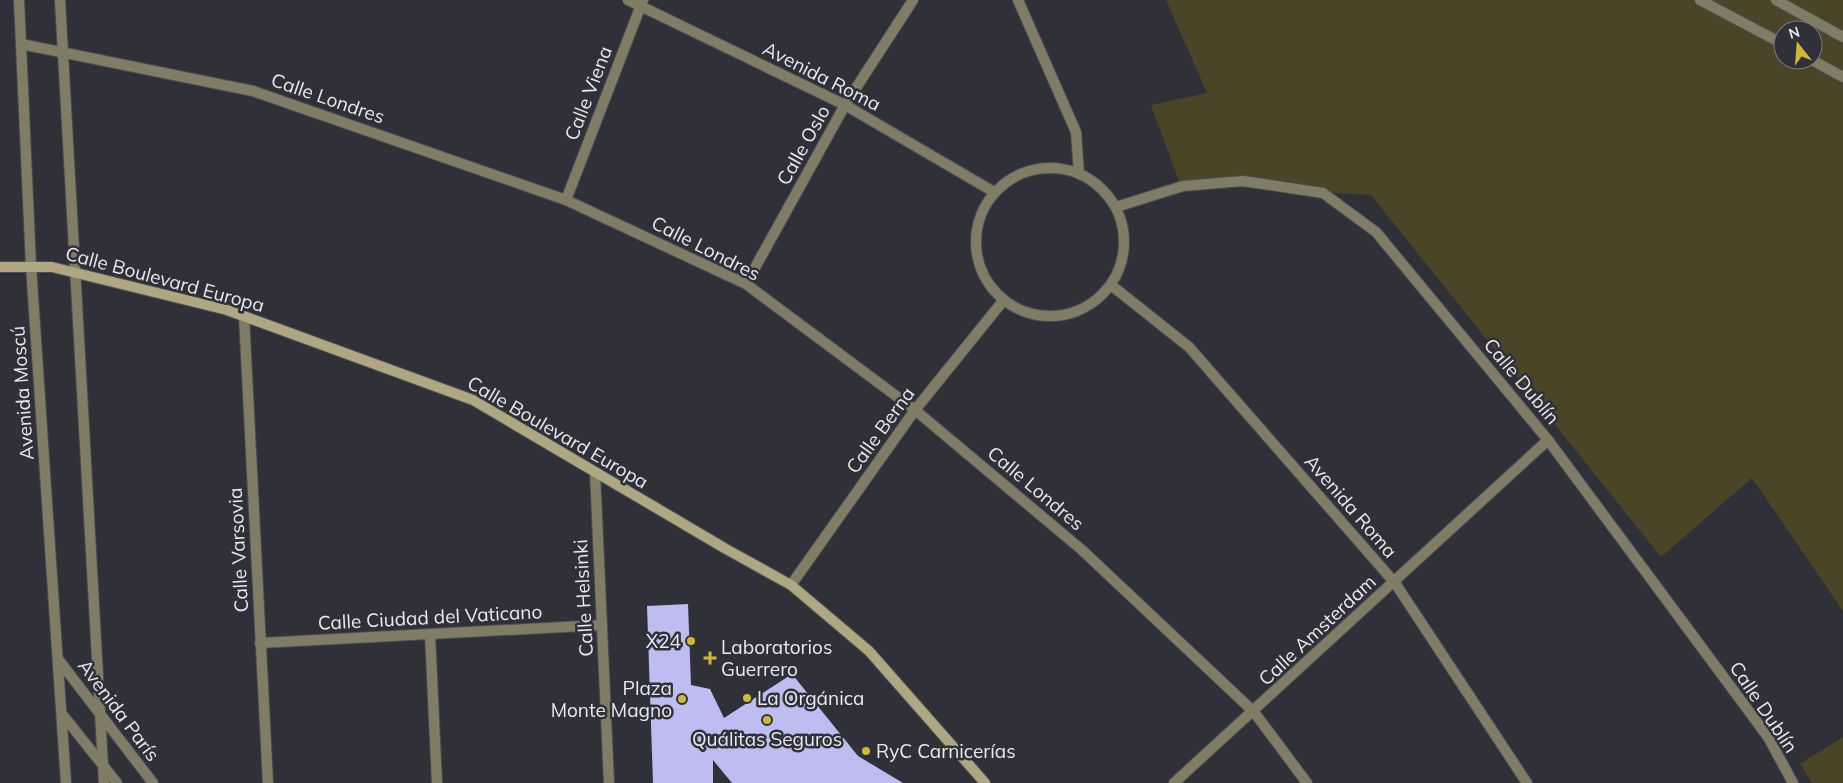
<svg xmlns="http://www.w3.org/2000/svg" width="1843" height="783" font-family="Mulish,sans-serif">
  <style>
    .green { fill: #4b4427; fill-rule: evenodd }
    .building { fill: #bdbdf1 }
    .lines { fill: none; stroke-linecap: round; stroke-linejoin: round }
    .minor-casing { stroke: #4d4d55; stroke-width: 12 }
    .tertiary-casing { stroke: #4d4d55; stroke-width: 12 }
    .secondary-casing { stroke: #4d4d55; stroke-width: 12 }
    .minor { stroke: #817c66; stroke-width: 10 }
    .tertiary { stroke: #817c66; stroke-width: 10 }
    .secondary { stroke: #afa682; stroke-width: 10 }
    .poi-dot { fill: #d4b635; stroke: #303038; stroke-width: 2 }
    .labels { text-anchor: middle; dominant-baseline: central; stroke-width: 5; stroke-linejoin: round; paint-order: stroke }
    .street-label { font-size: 19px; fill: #e8e8ee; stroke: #303038 }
    .poi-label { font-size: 19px; fill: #e8e8ee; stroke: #303038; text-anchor: start }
  </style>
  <rect width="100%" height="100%" fill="#303038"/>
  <!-- green -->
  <g class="green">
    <path d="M1166,0H1843V611L1752,478L1661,557L1371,195L1180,184L1151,105L1207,93ZM1783,30H1813V60H1783Z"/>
    <path d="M1843,737V783H1812L1800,764Z"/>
  </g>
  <!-- building -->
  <path class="building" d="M688,604L691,685L710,689L724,718L792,674L858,756L903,783H732L713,760V783H653L647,606Z"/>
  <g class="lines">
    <!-- minor casing -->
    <g class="minor-casing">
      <g id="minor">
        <path d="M628,0L845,105L994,192"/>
        <path d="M1018,0L1076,132L1079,173"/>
        <path d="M1700,0L1783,44"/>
        <path d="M1776,0L1843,37"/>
        <path d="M21,44L253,91L566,200L746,284L915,410L1082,550L1254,712L1307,783"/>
        <path d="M1812,60L1843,77"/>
        <circle cx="1050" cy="242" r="74"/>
        <path d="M566,200L643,0"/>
        <path d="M1116,207L1183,186L1243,181L1323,193L1376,232L1548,440L1768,737L1793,783"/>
        <path d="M746,284L845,105L913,0"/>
        <path d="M1111,285L1189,347L1395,583L1527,783"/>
        <path d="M244,316L268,783"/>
        <path d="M595,472L609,783"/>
        <path d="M791,585L915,410L1003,301"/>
        <path d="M430,634L437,783"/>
        <path d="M260,643L602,625"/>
        <path d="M58,659L153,783"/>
        <path d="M62,714L117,783"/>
        <path d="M1174,783L1548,440"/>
      </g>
    </g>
    <!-- tertiary casing -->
    <g class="tertiary-casing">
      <g id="tertiary">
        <path d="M19,0L31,266L66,783"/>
        <path d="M60,0L104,783"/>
      </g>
    </g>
    <!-- secondary casing -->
    <g class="secondary-casing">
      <path id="secondary" d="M0,267H52L227,310L473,400L726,549L791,585L869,651L985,783"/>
    </g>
    <!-- minor -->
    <use href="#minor" class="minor"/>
    <!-- tertiary -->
    <use href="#tertiary" class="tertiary"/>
    <!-- secondary -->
    <use href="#secondary" class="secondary"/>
  </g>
  <!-- markers -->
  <g class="poi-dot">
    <circle cx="691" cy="641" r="5"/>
    <path d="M707.5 650.5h5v5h5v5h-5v5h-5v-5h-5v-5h5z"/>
    <circle cx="747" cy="698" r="5"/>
    <circle cx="682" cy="699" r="5"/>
    <circle cx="767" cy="720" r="5"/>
    <circle cx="866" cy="751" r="5"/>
  </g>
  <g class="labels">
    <!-- street labels -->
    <g class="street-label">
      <text transform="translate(822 76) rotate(27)">Avenida Roma</text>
      <text transform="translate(588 93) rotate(-69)">Calle Viena</text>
      <text transform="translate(328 98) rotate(19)">Calle Londres</text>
      <text transform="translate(803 145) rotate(-61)">Calle Oslo</text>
      <text transform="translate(706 248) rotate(27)">Calle Londres</text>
      <text transform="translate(165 279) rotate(15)">Calle Boulevard Europa</text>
      <text transform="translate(1522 381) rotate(50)">Calle Dublín</text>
      <text transform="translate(22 393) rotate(-94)">Avenida Moscú</text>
      <text transform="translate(880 430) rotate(-54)">Calle Berna</text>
      <text transform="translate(558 432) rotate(30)">Calle Boulevard Europa</text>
      <text transform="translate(1036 488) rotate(40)">Calle Londres</text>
      <text transform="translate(1351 506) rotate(49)">Avenida Roma</text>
      <text transform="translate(238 550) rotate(-93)">Calle Varsovia</text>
      <text transform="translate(583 598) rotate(-93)">Calle Helsinki</text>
      <text transform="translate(430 617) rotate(-3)">Calle Ciudad del Vaticano</text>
      <text transform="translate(1317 630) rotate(-43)">Calle Amsterdam</text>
      <text transform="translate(1764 707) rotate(56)">Calle Dublín</text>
      <text transform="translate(119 710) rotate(53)">Avenida París</text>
    </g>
    <!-- poi labels -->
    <g class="poi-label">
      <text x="681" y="641" text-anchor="end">X24</text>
      <text x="721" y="647">Laboratorios<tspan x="721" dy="22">Guerrero</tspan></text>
      <text x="672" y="688" text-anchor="end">Plaza<tspan x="672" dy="22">Monte Magno</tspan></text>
      <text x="757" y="698">La Orgánica</text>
      <text x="767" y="739" text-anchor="middle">Quálitas Seguros</text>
      <text x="876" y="751">RyC Carnicerías</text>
    </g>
  </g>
  <!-- north arrow -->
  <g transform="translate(1798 45) rotate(343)"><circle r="24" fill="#303038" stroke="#7a7a81"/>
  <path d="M0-4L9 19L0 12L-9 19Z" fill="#d4b635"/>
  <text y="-8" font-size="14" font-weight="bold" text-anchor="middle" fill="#e8e8ee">N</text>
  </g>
</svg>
